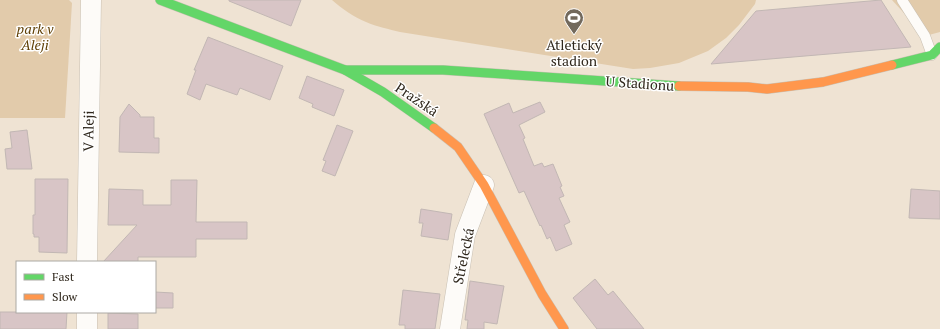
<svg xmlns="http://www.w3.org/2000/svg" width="940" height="329" font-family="'PT Serif',serif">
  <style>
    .green { fill: #e2cbab }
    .building { fill: #d8c5c6; stroke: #c2b7b4 }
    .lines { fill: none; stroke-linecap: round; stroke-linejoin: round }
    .lane-casing { stroke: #c9c0b3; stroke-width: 11 }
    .street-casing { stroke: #c9c0b3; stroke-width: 21 }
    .fast-casing { stroke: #c9c0b3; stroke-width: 10 }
    .slow-casing { stroke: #c9c0b3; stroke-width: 10 }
    .lane { stroke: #fdfbf8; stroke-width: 10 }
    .street { stroke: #fdfbf8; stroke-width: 20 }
    .fast { stroke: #63d668; stroke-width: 9 }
    .slow { stroke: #ff974d; stroke-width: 9 }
    .labels { text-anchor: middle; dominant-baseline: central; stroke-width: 3; stroke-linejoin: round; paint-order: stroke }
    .park-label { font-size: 14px; font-style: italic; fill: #5f3f04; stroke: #fff }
    .poi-label { font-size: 14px; fill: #2f271c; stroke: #fff }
    .street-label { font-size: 14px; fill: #2f271c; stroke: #fff }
  </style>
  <rect width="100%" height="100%" fill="#efe3d3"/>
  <!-- green -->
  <g class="green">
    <path d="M0,0H69L72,3L65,118H0Z"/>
    <path d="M332,0H756L755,4L739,25L726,38L708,51L679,63L650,68L633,69L400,32C389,29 377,27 366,22C354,17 342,9 332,0Z"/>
    <path d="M892,0H940V32L925,36Z"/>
  </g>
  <!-- building -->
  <g class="building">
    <path d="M229,0H301L291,26L229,1Z"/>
    <path d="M881,0L911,47L711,64L756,11Z"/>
    <path d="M208,37L283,66L270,100L240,88L237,95L206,84L200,100L187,94L196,70H194Z"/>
    <path d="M307,76L344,90L334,116L312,107L313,104L299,98Z"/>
    <path d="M540,102L545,112L519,125L525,138L523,139L534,166L542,163L544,167L553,164L562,186L560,187L564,196L559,198L570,222L564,225L572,244L556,251L550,237L547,239L541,225L540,226L524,191L519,193L484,114L509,103L513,113Z"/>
    <path d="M129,104L140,115V117H154V138H159V153L119,152L120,117Z"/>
    <path d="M337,125L353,131L335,176L322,171L326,161L323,160Z"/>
    <path d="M27,130L32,169H7L5,149L12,148L10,132Z"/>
    <path d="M35,179H68L67,253L39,252V237H34V234H33V215H35Z"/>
    <path d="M171,180H197L196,222H247V239H196V257H138V262H103L137,225H108L109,189L143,190V205H171Z"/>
    <path d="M911,189L940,191V219L909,218Z"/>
    <path d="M421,209L452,214L448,240L421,236L423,223H419Z"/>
    <path d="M595,279L608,295L613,291L644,329H597L573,298Z"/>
    <path d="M470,281L504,286L497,324L484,322V329H467L468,320H465Z"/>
    <path d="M403,290L440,294L435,329H405V325H399Z"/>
    <path d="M155,292L173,293V308H155Z"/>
    <path d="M0,312H67L66,329H0Z"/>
    <path d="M108,313L138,314V329H108Z"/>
  </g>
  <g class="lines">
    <!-- lane casing -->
    <g class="lane-casing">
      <path id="lane" d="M902,0L925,36L932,55"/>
    </g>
    <!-- street casing -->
    <g class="street-casing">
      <g id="street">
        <path d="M87,262L91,0"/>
        <path d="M87,329V312"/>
        <path d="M450,329L465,235L484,185"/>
      </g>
    </g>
    <!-- fast casing -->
    <g class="fast-casing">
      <g id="fast">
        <path d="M160,0L345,70L383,92L434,128"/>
        <path d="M892,65L932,55L940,47"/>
        <path d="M345,70H443L679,86"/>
      </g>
    </g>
    <!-- slow casing -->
    <g class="slow-casing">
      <g id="slow">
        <path d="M679,86L748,87L767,89L823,82L892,65"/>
        <path d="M434,128L458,147L484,185L542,294L564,329"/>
      </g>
    </g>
    <!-- lane -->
    <use href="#lane" class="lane"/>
    <!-- street -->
    <use href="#street" class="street"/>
    <!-- fast -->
    <use href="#fast" class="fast"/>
    <!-- slow -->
    <use href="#slow" class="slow"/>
  </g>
  <!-- icons -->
  <defs>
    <g id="stadium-pin" transform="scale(1)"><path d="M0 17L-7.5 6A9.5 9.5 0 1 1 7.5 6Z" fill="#72695c" stroke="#fff"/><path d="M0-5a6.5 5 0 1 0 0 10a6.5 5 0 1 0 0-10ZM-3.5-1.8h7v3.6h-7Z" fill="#fff"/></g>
  </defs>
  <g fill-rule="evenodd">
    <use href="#stadium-pin" x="574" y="18"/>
  </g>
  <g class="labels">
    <!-- park labels -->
    <g class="park-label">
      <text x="35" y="28">park v<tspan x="35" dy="16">Aleji</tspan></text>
    </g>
    <!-- poi labels -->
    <g class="poi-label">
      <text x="574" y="44">Atletický<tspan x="574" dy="16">stadion</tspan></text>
    </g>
    <!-- street labels -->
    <g class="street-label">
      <text transform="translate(640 83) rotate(4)">U Stadionu</text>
      <text transform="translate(417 99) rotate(34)">Pražská</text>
      <text transform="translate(88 131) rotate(-89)">V Aleji</text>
      <text transform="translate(463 256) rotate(-78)">Střelecká</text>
    </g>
  </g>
  <!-- legend -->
  <rect x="16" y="261" width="140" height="52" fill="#ffffff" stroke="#aca9a4"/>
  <rect x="24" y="274" width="20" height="6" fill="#63d668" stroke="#aca9a4"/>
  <text x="52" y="281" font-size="12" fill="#2f271c">Fast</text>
  <rect x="24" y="294" width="20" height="6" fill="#ff974d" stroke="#aca9a4"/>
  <text x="52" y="301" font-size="12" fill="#2f271c">Slow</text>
</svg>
